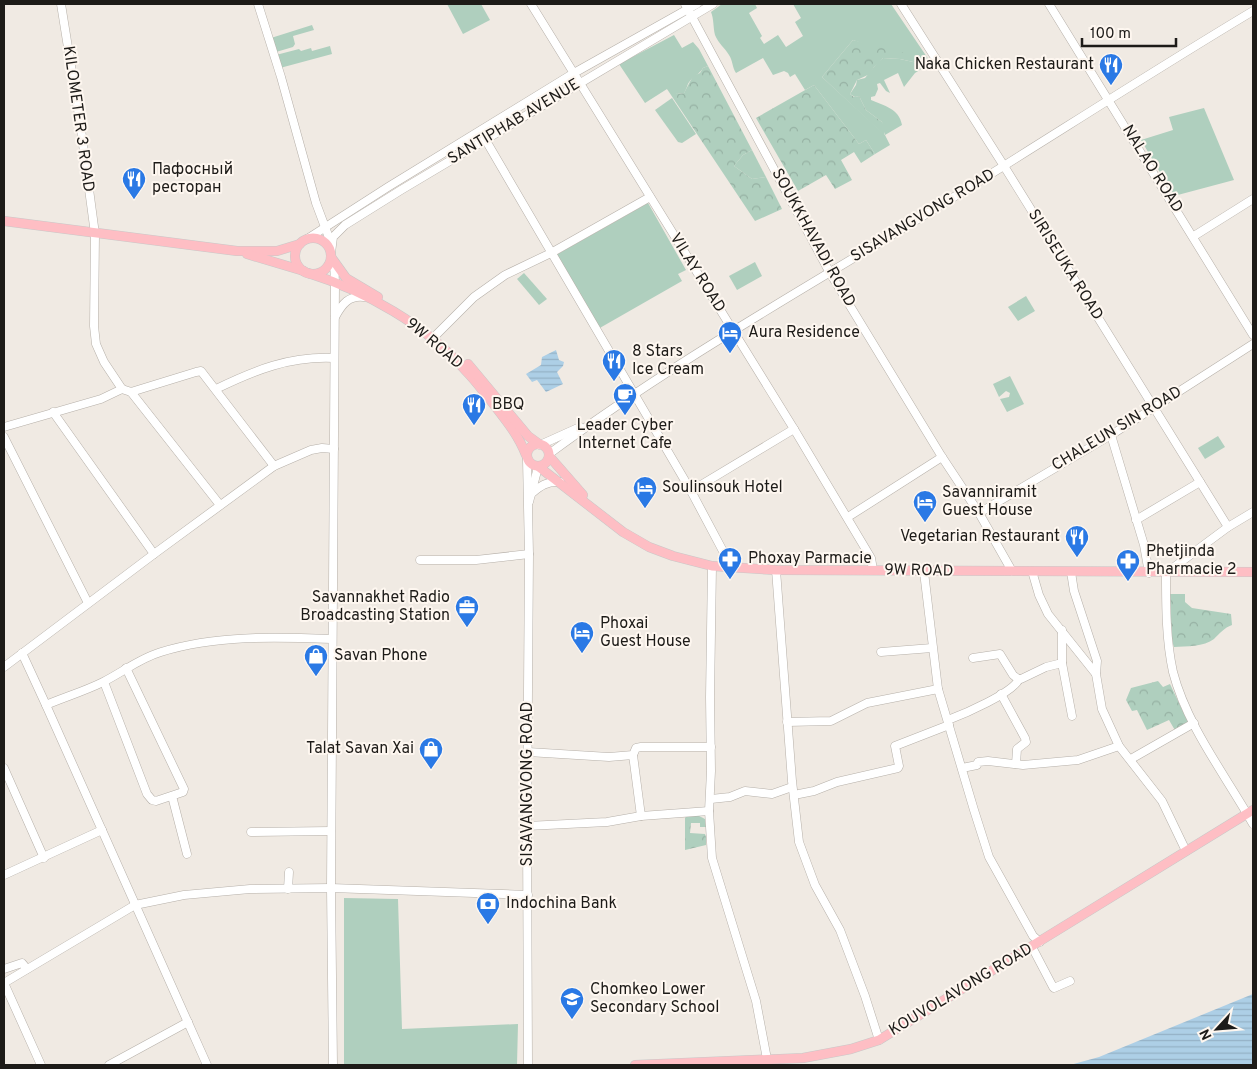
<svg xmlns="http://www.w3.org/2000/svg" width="1257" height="1069" font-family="Overpass,sans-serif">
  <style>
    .green { fill: #afcfbe; fill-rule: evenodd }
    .forest { fill: url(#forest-crowns) }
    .water { fill: url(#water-rules) }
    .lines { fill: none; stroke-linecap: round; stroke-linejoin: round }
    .minor-casing { stroke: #b6b0a9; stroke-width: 9 }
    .major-casing { stroke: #c9c8c8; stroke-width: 10 }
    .minor { stroke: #fff; stroke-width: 8 }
    .major { stroke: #febec4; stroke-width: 9 }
    .labels { text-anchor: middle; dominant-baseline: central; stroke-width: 4; stroke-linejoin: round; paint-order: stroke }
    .poi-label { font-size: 16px; fill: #1d1b18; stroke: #fef7f0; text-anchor: start }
    .street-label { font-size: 16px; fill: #1d1b18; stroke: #fef7f0 }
  </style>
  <defs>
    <pattern id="forest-crowns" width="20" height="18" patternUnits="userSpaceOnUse" patternTransform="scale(1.25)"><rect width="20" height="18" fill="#afcfbe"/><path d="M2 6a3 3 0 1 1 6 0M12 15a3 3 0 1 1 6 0" fill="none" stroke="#96b1a3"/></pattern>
    <pattern id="water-rules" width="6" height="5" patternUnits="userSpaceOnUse" patternTransform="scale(1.25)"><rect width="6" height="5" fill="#adcfe6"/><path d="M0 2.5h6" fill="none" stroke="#94b1c5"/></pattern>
  </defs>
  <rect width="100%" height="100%" fill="#f0eae3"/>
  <!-- green -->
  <g class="green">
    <path d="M447,4H481L490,20L463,34Z"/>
    <path d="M722,4H755L757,8L749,13L762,36L760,38L764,44L778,35L786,47L803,36L795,22L801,18L793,4H891L931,63L915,73L904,87L898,73L884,80L890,93L886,91L880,83L877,84L878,89L875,96L871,97V100C884,106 899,108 902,125L885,135L890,145L875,154L866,140L859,144L814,85L805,90L795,74L790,77L788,73L784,71L773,75L763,58L736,73C732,67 733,61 729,55C725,48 718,43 715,35C713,27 714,19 711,12ZM853,40L922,64L900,59L883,58L878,62L865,78L857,80L856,85L850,94L855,97L859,96L866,110L882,122L885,135L822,77Z"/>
    <path d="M312,25L314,30L293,36L295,44L293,47L276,52L271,38Z"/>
    <path d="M674,35L682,48L693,42L699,49L708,66L703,68C700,74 693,76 690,81C687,84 687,89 684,93L677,94L667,89L645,103L619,64Z"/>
    <path d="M330,46L332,54L280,68L276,55L299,49L301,51L311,48L312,51Z"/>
    <path d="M672,98L696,134L682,143L678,142L655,110Z"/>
    <path d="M1204,108L1234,180L1174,196L1141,140L1173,130L1169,117Z"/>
    <path d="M752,150L766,177L752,179L734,166L743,155Z"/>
    <path d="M648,203L686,270L678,274L682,281L598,329L556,255Z"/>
    <path d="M755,262L762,276L737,290L729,276Z"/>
    <path d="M524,273L547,299L539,305L517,279Z"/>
    <path d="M1026,296L1035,311L1018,321L1008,307Z"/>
    <path d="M1010,376L1024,404L1007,412L1000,399L1009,397L1010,393L1006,391L999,397L993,384Z"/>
    <path d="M1218,436L1225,447L1205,459L1198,448Z"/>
    <path d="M344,898L398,899L402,1029L518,1024L517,1065H344Z"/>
  </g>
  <!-- forest -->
  <g class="forest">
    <path d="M853,40L924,58L922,64L900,59L883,58L874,67L870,74L857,80L850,94L854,97L859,96L866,110L882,122L886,128L884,135L822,77Z"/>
    <path d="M708,66L752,150L743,155L734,166L752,179L766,177L782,209L755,221L667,89H674L677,94L684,93L693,76L700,73L703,68Z"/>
    <path d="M814,85L859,144L866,140L875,154L861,163L854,152L841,160L852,180L835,189L826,175L798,191L756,118Z"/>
    <path d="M1170,594H1185V602L1192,608L1231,614L1232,625C1224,628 1220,633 1214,639C1204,647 1186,646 1174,647L1172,641Z"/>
    <path d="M1158,681L1163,687L1170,684L1188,722L1176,732L1169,720L1147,730L1137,710L1132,711L1126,700L1131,688Z"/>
    <path d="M687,816H699L705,819L706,827H700V823H691L690,833L705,834L706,837V845L685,850V818Z"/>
  </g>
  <!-- water -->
  <g class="water">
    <path d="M556,350L559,360L564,362L563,366L557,372L563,384L546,392L537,380L532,382L526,374L541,365L542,357Z"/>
    <path d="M1253,994V1065H1070L1099,1057Z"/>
  </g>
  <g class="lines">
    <!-- minor casing -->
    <g class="minor-casing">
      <g id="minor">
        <path d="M61,4L80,122L95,234L94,326L96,344L104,362L122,389"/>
        <path d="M258,4L281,77L316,203L331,243"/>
        <path d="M531,4L794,429L871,558L873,570"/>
        <path d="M685,4L830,273L942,457L979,513L1012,571"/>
        <path d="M901,4L1004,166L1228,527"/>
        <path d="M1049,4L1253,335"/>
        <path d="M485,139L691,491L724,553L727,568"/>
        <path d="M1194,236L1253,199"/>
        <path d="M307,239L388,187L574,73L697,4"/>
        <path d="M331,253L333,237L345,225L401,190L713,4"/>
        <path d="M335,317C342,304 349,295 364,297"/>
        <path d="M436,335L474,297L505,275L551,253L650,197"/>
        <path d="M216,389C255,370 290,356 334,358"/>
        <path d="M131,392L220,505"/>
        <path d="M53,412L154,554"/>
        <path d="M4,427L101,399L122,389L131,392L196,372L201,371L274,466"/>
        <path d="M1111,435L1144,545L1149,573"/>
        <path d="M4,437L88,603"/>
        <path d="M540,445L580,427"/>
        <path d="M549,454C662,370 785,300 905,227C1022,156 1136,81 1253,11"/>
        <path d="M527,459L529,554L527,826L528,1065"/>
        <path d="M691,491L794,429"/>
        <path d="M531,494C540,486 547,481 560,482"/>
        <path d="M529,502L538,467"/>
        <path d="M1253,512L1228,527L1166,573C1166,606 1166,640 1173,672C1187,726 1226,776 1253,824"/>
        <path d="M979,513L1111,435L1253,344"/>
        <path d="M848,517L942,457"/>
        <path d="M1136,520L1200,482"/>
        <path d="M420,560H476L529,554"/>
        <path d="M712,566L710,697L711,771L709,811L712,858L756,1001L767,1059"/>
        <path d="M776,570L792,781L799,842L815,885L840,930L865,996L879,1040"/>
        <path d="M1032,571L1039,595L1048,614L1096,674"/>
        <path d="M924,572L938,689L974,810L989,857L1033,936L1040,942"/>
        <path d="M1071,572L1074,591L1097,661L1096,674L1102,709L1119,746L1162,801L1186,851"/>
        <path d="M881,652L932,648"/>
        <path d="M22,653L46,705L207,1065"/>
        <path d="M973,658L1000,654L1013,675L1018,679H1021L1046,667L1062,663V630"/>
        <path d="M1062,663L1072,716"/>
        <path d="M4,667L154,554L274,466L311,450L322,448L334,449"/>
        <path d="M104,682L147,794L152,800L156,801L183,792L184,789L126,668"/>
        <path d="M1001,694L1025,738L1026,742L1017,749L1016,764"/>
        <path d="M46,705C65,697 85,691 103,682C123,672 140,658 161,652C216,635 275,637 332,639"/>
        <path d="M948,720C964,714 1013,693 1019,679"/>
        <path d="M787,722L831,721L867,703L938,689"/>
        <path d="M528,752L609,757L633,755L636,748L641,747H711"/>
        <path d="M633,755L641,816"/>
        <path d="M1131,759L1194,723"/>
        <path d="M4,768L44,858"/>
        <path d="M962,768L977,765L978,762L988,761L1023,765L1078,760L1119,746"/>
        <path d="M794,795L814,791L837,782L898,768L899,766L895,746L949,725"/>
        <path d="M172,796L187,854"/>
        <path d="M711,799L730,797L745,791L772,794L792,787"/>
        <path d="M527,826L607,822L641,816L709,811"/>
        <path d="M251,832L331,831"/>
        <path d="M4,875L102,830"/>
        <path d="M288,889L289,872"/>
        <path d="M1032,947L1053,987L1054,988L1070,981"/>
        <path d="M4,969L22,963L27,969"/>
        <path d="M4,983L135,905L184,895L250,889L331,888L528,895"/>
        <path d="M4,983L41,1065"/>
        <path d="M109,1065L188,1022"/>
        <path d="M333,1065L331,888L335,283L334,262"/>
      </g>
    </g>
    <!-- major casing -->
    <g class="major-casing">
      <g id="major">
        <path d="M4,221L237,251H277L300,244"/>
        <circle cx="313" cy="256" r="18"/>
        <path d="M247,254L304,271"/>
        <path d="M331,257L346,278L378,297"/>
        <path d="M308,273C366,291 426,325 466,371C475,380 483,391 491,401C504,418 518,434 526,455"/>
        <path d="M468,364L528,436L539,444"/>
        <circle cx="538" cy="455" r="11"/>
        <path d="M549,456L583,495"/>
        <path d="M539,467L623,532L649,547L673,556L712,566L776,570L1253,572"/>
        <path d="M635,1065L803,1058L851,1049L879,1040L1253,810"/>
      </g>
    </g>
    <!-- minor -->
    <use href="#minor" class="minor"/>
    <!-- major -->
    <use href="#major" class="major"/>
  </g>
  <!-- icons -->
  <defs>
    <g id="restaurant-pin" transform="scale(1.25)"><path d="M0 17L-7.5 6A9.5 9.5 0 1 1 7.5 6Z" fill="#2a79e5" stroke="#fef7f0"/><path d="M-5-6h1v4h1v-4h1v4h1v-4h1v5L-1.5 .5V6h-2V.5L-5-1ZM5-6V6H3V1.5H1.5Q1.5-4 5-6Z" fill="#fff"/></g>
    <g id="hotel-pin" transform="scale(1.25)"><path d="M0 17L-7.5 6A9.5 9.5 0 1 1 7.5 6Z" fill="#2a79e5" stroke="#fef7f0"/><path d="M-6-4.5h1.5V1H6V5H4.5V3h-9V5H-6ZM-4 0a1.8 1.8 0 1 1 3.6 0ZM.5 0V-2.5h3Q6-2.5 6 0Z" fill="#fff"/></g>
    <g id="cafe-pin" transform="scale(1.25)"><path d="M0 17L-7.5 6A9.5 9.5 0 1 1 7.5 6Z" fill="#2a79e5" stroke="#fef7f0"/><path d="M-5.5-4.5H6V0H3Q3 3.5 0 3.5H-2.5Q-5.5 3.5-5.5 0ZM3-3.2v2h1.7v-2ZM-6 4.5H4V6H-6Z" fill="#fff"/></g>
    <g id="pharmacy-pin" transform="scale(1.25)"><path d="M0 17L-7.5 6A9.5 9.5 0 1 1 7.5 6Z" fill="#2a79e5" stroke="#fef7f0"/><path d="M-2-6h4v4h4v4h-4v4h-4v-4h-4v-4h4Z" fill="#fff"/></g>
    <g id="office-pin" transform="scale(1.25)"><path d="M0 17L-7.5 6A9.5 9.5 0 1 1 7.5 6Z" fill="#2a79e5" stroke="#fef7f0"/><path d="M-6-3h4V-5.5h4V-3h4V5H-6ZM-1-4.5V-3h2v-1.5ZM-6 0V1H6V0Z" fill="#fff"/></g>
    <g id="shop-pin" transform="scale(1.25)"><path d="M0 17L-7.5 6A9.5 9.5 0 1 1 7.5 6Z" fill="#2a79e5" stroke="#fef7f0"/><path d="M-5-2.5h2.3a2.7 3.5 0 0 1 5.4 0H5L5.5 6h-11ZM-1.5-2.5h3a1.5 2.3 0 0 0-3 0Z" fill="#fff"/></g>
    <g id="bank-pin" transform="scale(1.25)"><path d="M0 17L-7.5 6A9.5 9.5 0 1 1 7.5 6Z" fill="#2a79e5" stroke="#fef7f0"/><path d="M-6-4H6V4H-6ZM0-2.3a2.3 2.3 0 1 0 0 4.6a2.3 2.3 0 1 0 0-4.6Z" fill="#fff"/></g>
    <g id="school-pin" transform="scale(1.25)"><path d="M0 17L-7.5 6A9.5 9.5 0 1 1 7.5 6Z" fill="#2a79e5" stroke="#fef7f0"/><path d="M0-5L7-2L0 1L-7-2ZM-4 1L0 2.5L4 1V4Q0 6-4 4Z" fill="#fff"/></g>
  </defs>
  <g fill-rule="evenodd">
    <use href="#restaurant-pin" x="1111" y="65"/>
    <use href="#restaurant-pin" x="134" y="179"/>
    <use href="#hotel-pin" x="730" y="333"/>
    <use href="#restaurant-pin" x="614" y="361"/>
    <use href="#cafe-pin" x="625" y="395"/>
    <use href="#restaurant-pin" x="474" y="405"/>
    <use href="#hotel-pin" x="645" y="488"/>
    <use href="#hotel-pin" x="925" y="502"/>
    <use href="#restaurant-pin" x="1077" y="537"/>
    <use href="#pharmacy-pin" x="730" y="559"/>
    <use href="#pharmacy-pin" x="1128" y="561"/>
    <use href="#office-pin" x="467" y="607"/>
    <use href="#hotel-pin" x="582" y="633"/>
    <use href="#shop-pin" x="316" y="656"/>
    <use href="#shop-pin" x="431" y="749"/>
    <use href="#bank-pin" x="488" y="904"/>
    <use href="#school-pin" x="572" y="999"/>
  </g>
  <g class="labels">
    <!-- poi labels -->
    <g class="poi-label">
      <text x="1094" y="65" text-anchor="end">Naka Chicken Restaurant</text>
      <text x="152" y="170">Пафосный<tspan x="152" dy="18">ресторан</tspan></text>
      <text x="748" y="333">Aura Residence</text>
      <text x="632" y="352">8 Stars<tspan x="632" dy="18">Ice Cream</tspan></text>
      <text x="492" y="405">BBQ</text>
      <text x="625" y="426" text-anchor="middle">Leader Cyber<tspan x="625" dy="18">Internet Cafe</tspan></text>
      <text x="662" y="488">Soulinsouk Hotel</text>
      <text x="942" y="493">Savanniramit<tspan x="942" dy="18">Guest House</tspan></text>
      <text x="1060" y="537" text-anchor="end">Vegetarian Restaurant</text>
      <text x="1146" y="552">Phetjinda<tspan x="1146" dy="18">Pharmacie 2</tspan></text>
      <text x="748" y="559">Phoxay Parmacie</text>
      <text x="450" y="598" text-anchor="end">Savannakhet Radio<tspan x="450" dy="18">Broadcasting Station</tspan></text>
      <text x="600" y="624">Phoxai<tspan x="600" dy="18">Guest House</tspan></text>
      <text x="334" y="656">Savan Phone</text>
      <text x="414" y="749" text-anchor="end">Talat Savan Xai</text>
      <text x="506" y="904">Indochina Bank</text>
      <text x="590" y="990">Chomkeo Lower<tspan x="590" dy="18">Secondary School</tspan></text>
    </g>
    <!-- street labels -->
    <g class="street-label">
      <text transform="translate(78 119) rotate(82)">KILOMETER 3 ROAD</text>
      <text transform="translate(514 122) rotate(-31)">SANTIPHAB AVENUE</text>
      <text transform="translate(1152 169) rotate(58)">NALAO ROAD</text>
      <text transform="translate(923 216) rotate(-31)">SISAVANGVONG ROAD</text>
      <text transform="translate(813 238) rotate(61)">SOUKKHAVADI ROAD</text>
      <text transform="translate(1065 265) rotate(58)">SIRISEUKA ROAD</text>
      <text transform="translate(697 273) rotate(58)">VILAY ROAD</text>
      <text transform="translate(434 344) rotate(40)">9W ROAD</text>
      <text transform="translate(1117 429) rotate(-31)">CHALEUN SIN ROAD</text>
      <text transform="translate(919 571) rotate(1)">9W ROAD</text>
      <text transform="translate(528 784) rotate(-90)">SISAVANGVONG ROAD</text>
      <text transform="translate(961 990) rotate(-31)">KOUVOLAVONG ROAD</text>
    </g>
  </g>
  <!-- border -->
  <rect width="1257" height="1069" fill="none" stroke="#1d1b18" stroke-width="10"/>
  <!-- north arrow -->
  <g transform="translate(1217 1029) rotate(244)" stroke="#fef7f0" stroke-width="4" paint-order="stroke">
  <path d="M0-4L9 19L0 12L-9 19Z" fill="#1d1b18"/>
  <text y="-8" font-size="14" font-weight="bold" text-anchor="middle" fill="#1d1b18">N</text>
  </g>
  <!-- scale -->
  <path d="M1082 38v8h94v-8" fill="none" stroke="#1d1b18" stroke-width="2.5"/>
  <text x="1090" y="38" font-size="15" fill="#1d1b18" stroke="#fef7f0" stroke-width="4" paint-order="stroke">100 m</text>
</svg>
